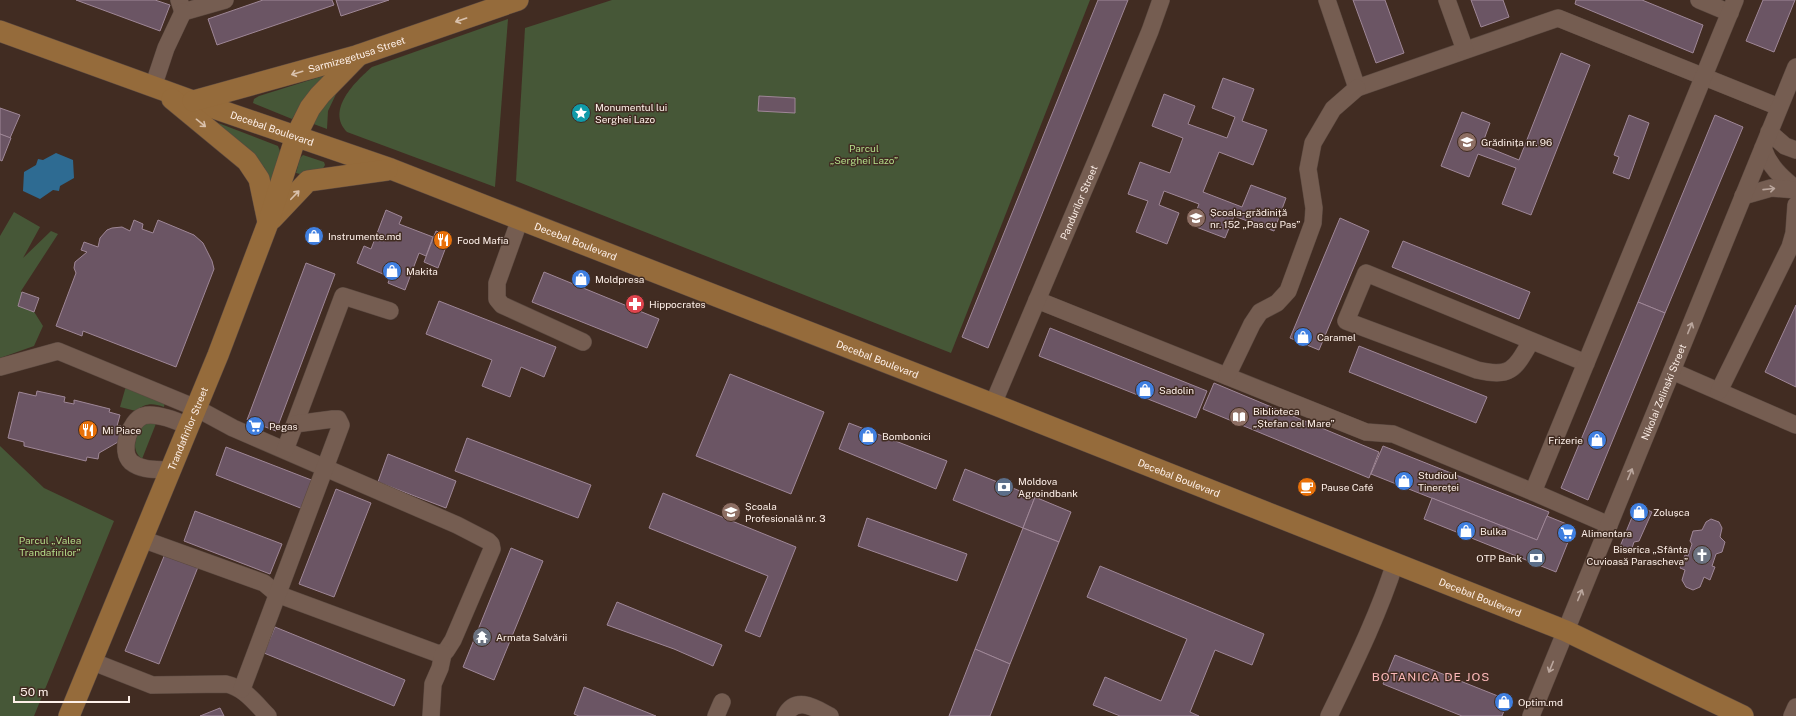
<svg xmlns="http://www.w3.org/2000/svg" width="1796" height="716" font-family="'Public Sans',sans-serif">
  <style>
    .green { fill: #465737 }
    .water { fill: #2e6b92 }
    .building { fill: #6b5564; stroke: #9f8797 }
    .lines { fill: none; stroke-linecap: round; stroke-linejoin: round }
    .minor-casing { stroke: #5b4940; stroke-width: 18 }
    .major-casing { stroke: #5b4940; stroke-width: 22 }
    .minor { stroke: #755d51; stroke-width: 17 }
    .major { stroke: #956b3b; stroke-width: 21 }
    .oneway { stroke: #d9c1ac }
    .oneway2 { stroke: #baa69d }
    .labels { text-anchor: middle; dominant-baseline: central; stroke-width: 3; stroke-linejoin: round; paint-order: stroke }
    .street-label { font-size: 10px; fill: #fef0e9; stroke: #412c22 }
    .poi-label { font-size: 10px; fill: #fef0e9; stroke: #412c22; text-anchor: start }
    .park-label { font-size: 10px; fill: #b4de8a; stroke: #412c22 }
    .quarter-label { font-size: 12px; letter-spacing: 1px; fill: #fdb9b9; stroke: #412c22 }
  </style>
  <rect width="100%" height="100%" fill="#412c22"/>
  <!-- green -->
  <g class="green">
    <path d="M612,0H1090L951,353L516,181L525,28Z"/>
    <path d="M508,19L495,187L347,132C325,110 356,81 372,67Z"/>
    <path d="M323,76L325,77L302,103L292,119L253,103L254,99L259,96Z"/>
    <path d="M337,92L328,111L327,129L311,123L317,111Z"/>
    <path d="M213,121L278,146L281,154L272,184L264,167Z"/>
    <path d="M303,155L324,162L325,165L322,170L300,174L296,173L300,158Z"/>
    <path d="M14,212L40,227L23,258L51,231L58,234L21,291L43,326L34,346L0,358V236Z"/>
    <path d="M126,386L165,401L164,407C152,403 146,403 136,411L120,407Z"/>
    <path d="M157,421L142,459C130,449 136,437 142,425Z"/>
    <path d="M0,446L44,488L114,521L34,716H0Z"/>
  </g>
  <!-- water -->
  <path class="water" d="M56,153L73,160L74,178L60,186L59,191L53,190L40,199L23,191L24,172L36,165L38,159L43,160Z"/>
  <!-- building -->
  <g class="building">
    <path d="M76,0H155L170,5L160,31Z"/>
    <path d="M263,0H332L334,5L217,45L208,19Z"/>
    <path d="M336,0H389L341,16Z"/>
    <path d="M1098,0H1128L988,348L962,337Z"/>
    <path d="M1353,0H1385L1404,53L1376,63Z"/>
    <path d="M1471,0H1503L1509,17L1481,27Z"/>
    <path d="M1576,0H1642L1703,25L1693,53L1575,4Z"/>
    <path d="M1763,0H1795L1774,52L1746,41Z"/>
    <path d="M1561,53L1590,65L1531,215L1502,204L1516,168L1478,154L1469,177L1441,166L1462,112L1490,123L1482,145L1519,160Z"/>
    <path d="M1223,78L1254,89L1242,121L1267,130L1253,165L1219,152L1203,192L1242,207L1251,185L1286,198L1274,231L1234,216L1225,238L1191,225L1199,204L1164,191L1159,205L1179,213L1167,244L1136,232L1148,201L1128,194L1140,162L1170,173L1183,138L1152,126L1164,94L1195,106L1188,124L1227,138L1235,117L1212,108Z"/>
    <path d="M759,96L795,98V113L758,111Z"/>
    <path d="M0,108L20,115L10,138L0,134Z"/>
    <path d="M1629,115L1649,123L1629,179L1613,173L1619,157L1614,155Z"/>
    <path d="M1715,115L1743,127L1665,313L1638,302Z"/>
    <path d="M0,134L11,138L2,161L0,160Z"/>
    <path d="M386,210L402,217L399,224L433,237L426,256L419,253L405,290L388,283L390,277L357,263L364,246L371,249Z"/>
    <path d="M1340,218L1369,231L1319,350L1290,338Z"/>
    <path d="M134,220L143,224L142,229L153,233L158,220L194,235L203,243L212,261L214,269L176,367L83,331L82,336L56,326L76,273L74,268L75,262L87,252L81,250L84,242L98,247L100,238L107,230L112,228L122,227L130,231Z"/>
    <path d="M436,231L450,236L438,268L424,262Z"/>
    <path d="M1403,241L1530,292L1519,319L1392,267Z"/>
    <path d="M306,263L335,274L276,431L247,420Z"/>
    <path d="M544,272L659,319L647,348L532,302Z"/>
    <path d="M22,292L39,298L34,312L18,306Z"/>
    <path d="M439,301L556,347L544,377L521,367L510,397L482,386L492,360L426,334Z"/>
    <path d="M1638,302L1665,313L1588,500L1561,488Z"/>
    <path d="M1796,305V387L1765,372Z"/>
    <path d="M1050,328L1207,391L1196,418L1039,356Z"/>
    <path d="M1359,346L1487,397L1476,423L1349,372Z"/>
    <path d="M730,374L824,412L791,494L696,456Z"/>
    <path d="M1214,383L1379,452L1369,478L1203,409Z"/>
    <path d="M37,391L65,397L64,402L74,404V400L110,409L109,412L120,415L117,426H121L118,442L99,453L98,459L87,457L86,461L24,446V442L8,438L19,392L36,396Z"/>
    <path d="M849,423L947,461L936,489L839,449Z"/>
    <path d="M467,438L591,485L578,518L455,471Z"/>
    <path d="M1383,446L1549,512L1537,540L1371,474Z"/>
    <path d="M226,447L314,481L303,509L216,475Z"/>
    <path d="M388,454L456,481L446,508L378,482Z"/>
    <path d="M965,469L1035,497L1023,528L953,500Z"/>
    <path d="M336,489L371,503L334,597L299,584Z"/>
    <path d="M663,493L796,547L760,637L745,631L768,576L649,528Z"/>
    <path d="M1035,497L1071,512L1059,542L1023,528Z"/>
    <path d="M1432,498L1537,540L1547,516L1574,527L1556,572L1424,519Z"/>
    <path d="M1637,505L1652,512L1639,541L1634,542L1630,554L1619,549Z"/>
    <path d="M195,511L282,544L270,574L184,541Z"/>
    <path d="M867,518L967,554L957,581L858,546Z"/>
    <path d="M1711,519L1719,522L1722,528L1720,537L1725,542L1722,552L1716,554L1712,566L1715,567L1710,580L1704,577L1700,587L1693,590L1686,587L1682,580L1685,570L1680,568L1685,555L1688,556L1692,544L1690,541L1693,531L1702,530L1706,522Z"/>
    <path d="M1023,528L1059,542L1010,664L975,649Z"/>
    <path d="M511,548L543,561L494,680L463,667Z"/>
    <path d="M165,554L198,567L159,664L125,651Z"/>
    <path d="M1100,566L1264,634L1252,665L1215,650L1190,712L1199,716H1120L1093,705L1105,677L1161,701L1187,639L1087,597Z"/>
    <path d="M617,602L722,645L713,666L674,649L607,625Z"/>
    <path d="M275,627L405,680L394,706L264,653Z"/>
    <path d="M975,649L1010,664L990,716H949Z"/>
    <path d="M1395,655L1508,700L1502,716H1462L1383,684Z"/>
    <path d="M584,687L656,716H579L574,714Z"/>
    <path d="M220,708L224,716H200Z"/>
  </g>
  <g class="lines">
    <!-- minor casing -->
    <g class="minor-casing">
      <g id="minor">
        <path d="M179,0L183,12L225,0"/>
        <path d="M1327,0L1357,88L1558,18L1779,107"/>
        <path d="M1447,0L1465,50"/>
        <path d="M1699,0L1730,13"/>
        <path d="M153,87L166,48L183,12"/>
        <path d="M1769,132L1785,146L1796,150"/>
        <path d="M1763,148C1769,166 1781,177 1796,189"/>
        <path d="M1743,196L1771,188L1796,190"/>
        <path d="M520,219L497,283V299L502,305L583,342"/>
        <path d="M1037,300L1366,432L1393,434L1533,492"/>
        <path d="M1531,341C1515,369 1511,378 1477,370L1346,321L1366,273L1586,363"/>
        <path d="M0,367L58,351L196,408L233,428L457,525L488,541L491,544L492,549L453,640L446,651L439,654L277,594L264,583L142,539"/>
        <path d="M1672,371L1796,425"/>
        <path d="M1227,376L1252,324L1260,312L1277,303L1288,291L1313,223L1314,208L1308,169L1313,143L1333,109L1357,88"/>
        <path d="M1719,391L1790,247L1794,233L1796,205"/>
        <path id="s1" d="M993,404L1102,147L1150,31L1161,0"/>
        <path d="M285,450L343,296L390,311"/>
        <path d="M170,470C157,469 142,471 131,462C119,451 130,421 143,416C156,412 177,421 188,426"/>
        <path d="M1609,525L1533,492L1735,0"/>
        <path d="M91,661L152,685L226,684C245,688 255,703 268,716"/>
        <path d="M242,689L341,425L338,419H333L295,424"/>
        <path d="M431,716L433,684L440,668L443,654"/>
        <path d="M716,716L722,702"/>
        <path d="M785,716C796,695 815,708 830,716"/>
        <path d="M1329,716C1353,666 1378,616 1395,563"/>
        <path id="s2" d="M1531,716L1796,67"/>
        <path d="M1792,716L1796,707"/>
      </g>
    </g>
    <!-- major casing -->
    <g class="major-casing">
      <g id="major">
        <path id="s3" d="M0,31L193,101L391,169L993,404L1566,631L1743,716"/>
        <path d="M172,99L247,161L259,179L268,222"/>
        <path id="s4" d="M193,101L359,55L518,0"/>
        <path d="M272,219L308,181L387,170"/>
        <path id="s5" d="M69,716L218,355L268,223L296,136L310,108L320,95L359,55"/>
      </g>
    </g>
    <!-- minor -->
    <use href="#minor" class="minor"/>
    <!-- major -->
    <use href="#major" class="major"/>
  </g>
  <!-- one-way arrows -->
  <defs><path id="oneway-shaft" d="M-6 0H5M1.5-3L5.5 0L1.5 3" fill="none" stroke-width="1.6" stroke-linecap="round" stroke-linejoin="round"/></defs>
  <g class="oneway">
    <use href="#oneway-shaft" transform="translate(461 20) rotate(161)"/>
    <use href="#oneway-shaft" transform="translate(297 73) rotate(163)"/>
    <use href="#oneway-shaft" transform="translate(201 123) rotate(39)"/>
    <use href="#oneway-shaft" transform="translate(295 195) rotate(-46)"/>
  </g>
  <g class="oneway2">
    <use href="#oneway-shaft" transform="translate(1769 189) rotate(-6)"/>
    <use href="#oneway-shaft" transform="translate(1690 328) rotate(-68)"/>
    <use href="#oneway-shaft" transform="translate(1630 474) rotate(-67)"/>
    <use href="#oneway-shaft" transform="translate(1580 595) rotate(-68)"/>
    <use href="#oneway-shaft" transform="translate(1551 667) rotate(112)"/>
  </g>
  <!-- icons -->
  <defs>
    <g id="sight-disc" transform="scale(1)"><circle r="9.5" fill="#0f9aa8" stroke="#412c22"/><path d="M0-6L1.8-2.2L6-1.7L2.9 1.2L3.7 5.4L0 3.3L-3.7 5.4L-2.9 1.2L-6-1.7L-1.8-2.2Z" fill="#fff"/></g>
    <g id="school-disc" transform="scale(1)"><circle r="9.5" fill="#8d6e63" stroke="#412c22"/><path d="M0-5L7-2L0 1L-7-2ZM-4 1L0 2.5L4 1V4Q0 6-4 4Z" fill="#fff"/></g>
    <g id="shop-disc" transform="scale(1)"><circle r="9.5" fill="#3f7fe0" stroke="#412c22"/><path d="M-5-2.5h2.3a2.7 3.5 0 0 1 5.4 0H5L5.5 6h-11ZM-1.5-2.5h3a1.5 2.3 0 0 0-3 0Z" fill="#fff"/></g>
    <g id="restaurant-disc" transform="scale(1)"><circle r="9.5" fill="#e8710a" stroke="#412c22"/><path d="M-5-6h1v4h1v-4h1v4h1v-4h1v5L-1.5 .5V6h-2V.5L-5-1ZM5-6V6H3V1.5H1.5Q1.5-4 5-6Z" fill="#fff"/></g>
    <g id="pharmacy-disc" transform="scale(1)"><circle r="9.5" fill="#e0444e" stroke="#412c22"/><path d="M-2-6h4v4h4v4h-4v4h-4v-4h-4v-4h4Z" fill="#fff"/></g>
    <g id="library-disc" transform="scale(1)"><circle r="9.5" fill="#8d6e63" stroke="#412c22"/><path d="M-6-4Q-3-5.5-.7-3.5V5Q-3 3-6 4ZM6-4Q3-5.5 .7-3.5V5Q3 3 6 4Z" fill="#fff"/></g>
    <g id="supermarket-disc" transform="scale(1)"><circle r="9.5" fill="#3f7fe0" stroke="#412c22"/><path d="M-6-5.5h2.5l.6 2H6L4.5 2H-2.5L-4.4-4H-6ZM-1.5 3.2a1.3 1.3 0 1 0 .1 0ZM3 3.2a1.3 1.3 0 1 0 .1 0Z" fill="#fff"/></g>
    <g id="bank-disc" transform="scale(1)"><circle r="9.5" fill="#5c6f8a" stroke="#412c22"/><path d="M-6-4H6V4H-6ZM0-2.3a2.3 2.3 0 1 0 0 4.6a2.3 2.3 0 1 0 0-4.6Z" fill="#fff"/></g>
    <g id="cafe-disc" transform="scale(1)"><circle r="9.5" fill="#e8710a" stroke="#412c22"/><path d="M-5.5-4.5H6V0H3Q3 3.5 0 3.5H-2.5Q-5.5 3.5-5.5 0ZM3-3.2v2h1.7v-2ZM-6 4.5H4V6H-6Z" fill="#fff"/></g>
    <g id="church-disc" transform="scale(1)"><circle r="9.5" fill="#6b7280" stroke="#412c22"/><path d="M-1.2-6h2.4v3.5h3.3v2.4h-3.3V6h-2.4V-.1h-3.3v-2.4h3.3Z" fill="#fff"/></g>
    <g id="temple-disc" transform="scale(1)"><circle r="9.5" fill="#6b7280" stroke="#412c22"/><path d="M0-6L5-2H3V0L6.5 2.5H4V6H1.5V3h-3V6H-4V2.5H-6.5L-3 0V-2H-5Z" fill="#fff"/></g>
  </defs>
  <g fill-rule="evenodd">
    <use href="#sight-disc" x="581" y="113"/>
    <use href="#school-disc" x="1467" y="142"/>
    <use href="#school-disc" x="1196" y="218"/>
    <use href="#shop-disc" x="314" y="236"/>
    <use href="#restaurant-disc" x="443" y="240"/>
    <use href="#shop-disc" x="392" y="271"/>
    <use href="#shop-disc" x="581" y="279"/>
    <use href="#pharmacy-disc" x="635" y="304"/>
    <use href="#shop-disc" x="1303" y="337"/>
    <use href="#shop-disc" x="1145" y="390"/>
    <use href="#library-disc" x="1239" y="417"/>
    <use href="#supermarket-disc" x="255" y="426"/>
    <use href="#restaurant-disc" x="88" y="430"/>
    <use href="#shop-disc" x="868" y="436"/>
    <use href="#shop-disc" x="1597" y="440"/>
    <use href="#shop-disc" x="1404" y="481"/>
    <use href="#bank-disc" x="1004" y="487"/>
    <use href="#cafe-disc" x="1307" y="487"/>
    <use href="#school-disc" x="731" y="512"/>
    <use href="#shop-disc" x="1639" y="512"/>
    <use href="#shop-disc" x="1466" y="531"/>
    <use href="#supermarket-disc" x="1567" y="533"/>
    <use href="#church-disc" x="1702" y="555"/>
    <use href="#bank-disc" x="1536" y="558"/>
    <use href="#temple-disc" x="482" y="637"/>
    <use href="#shop-disc" x="1504" y="702"/>
  </g>
  <g class="labels">
    <!-- street labels -->
    <g class="street-label">
      <text stroke="none"><textPath href="#s4" startOffset="170">Sarmizegetusa Street</textPath></text>
      <text stroke="none"><textPath href="#s3" startOffset="289">Decebal Boulevard</textPath></text>
      <text stroke="none"><textPath href="#s1" startOffset="219">Pandurilor Street</textPath></text>
      <text stroke="none"><textPath href="#s3" startOffset="613">Decebal Boulevard</textPath></text>
      <text stroke="none"><textPath href="#s3" startOffset="937">Decebal Boulevard</textPath></text>
      <text stroke="none"><textPath href="#s2" startOffset="350">Nikolai Zelinski Street</textPath></text>
      <text stroke="none"><textPath href="#s5" startOffset="311">Trandafirilor Street</textPath></text>
      <text stroke="none"><textPath href="#s3" startOffset="1261">Decebal Boulevard</textPath></text>
      <text stroke="none"><textPath href="#s3" startOffset="1585">Decebal Boulevard</textPath></text>
    </g>
    <!-- poi labels -->
    <g class="poi-label">
      <text x="595" y="107">Monumentul lui<tspan x="595" dy="12">Serghei Lazo</tspan></text>
      <text x="1481" y="142">Grădinița nr. 96</text>
      <text x="1210" y="212">Școala-grădiniță<tspan x="1210" dy="12">nr. 152 „Pas cu Pas”</tspan></text>
      <text x="328" y="236">Instrumente.md</text>
      <text x="457" y="240">Food Mafia</text>
      <text x="406" y="271">Makita</text>
      <text x="595" y="279">Moldpresa</text>
      <text x="649" y="304">Hippocrates</text>
      <text x="1317" y="337">Caramel</text>
      <text x="1159" y="390">Sadolin</text>
      <text x="1253" y="411">Biblioteca<tspan x="1253" dy="12">„Ștefan cel Mare”</tspan></text>
      <text x="269" y="426">Pegas</text>
      <text x="102" y="430">Mi Piace</text>
      <text x="882" y="436">Bombonici</text>
      <text x="1583" y="440" text-anchor="end">Frizerie</text>
      <text x="1418" y="475">Studioul<tspan x="1418" dy="12">Tinereței</tspan></text>
      <text x="1018" y="481">Moldova<tspan x="1018" dy="12">Agroindbank</tspan></text>
      <text x="1321" y="487">Pause Café</text>
      <text x="745" y="506">Școala<tspan x="745" dy="12">Profesională nr. 3</tspan></text>
      <text x="1653" y="512">Zolușca</text>
      <text x="1480" y="531">Bulka</text>
      <text x="1581" y="533">Alimentara</text>
      <text x="1688" y="549" text-anchor="end">Biserica „Sfânta<tspan x="1688" dy="12">Cuvioasă Parascheva”</tspan></text>
      <text x="1522" y="558" text-anchor="end">OTP Bank</text>
      <text x="496" y="637">Armata Salvării</text>
      <text x="1518" y="702">Optim.md</text>
    </g>
    <!-- park labels -->
    <g class="park-label">
      <text x="864" y="148">Parcul<tspan x="864" dy="12">„Serghei Lazo”</tspan></text>
      <text x="50" y="540">Parcul „Valea<tspan x="50" dy="12">Trandafirilor”</tspan></text>
    </g>
    <!-- quarter labels -->
    <g class="quarter-label">
      <text x="1431" y="677">BOTANICA DE JOS</text>
    </g>
  </g>
  <!-- scale -->
  <path d="M14 696v6h115v-6" fill="none" stroke="#fef0e9" stroke-width="2"/>
  <text x="20" y="696" font-size="12" fill="#fef0e9" stroke="#412c22" stroke-width="3" paint-order="stroke">50 m</text>
</svg>
